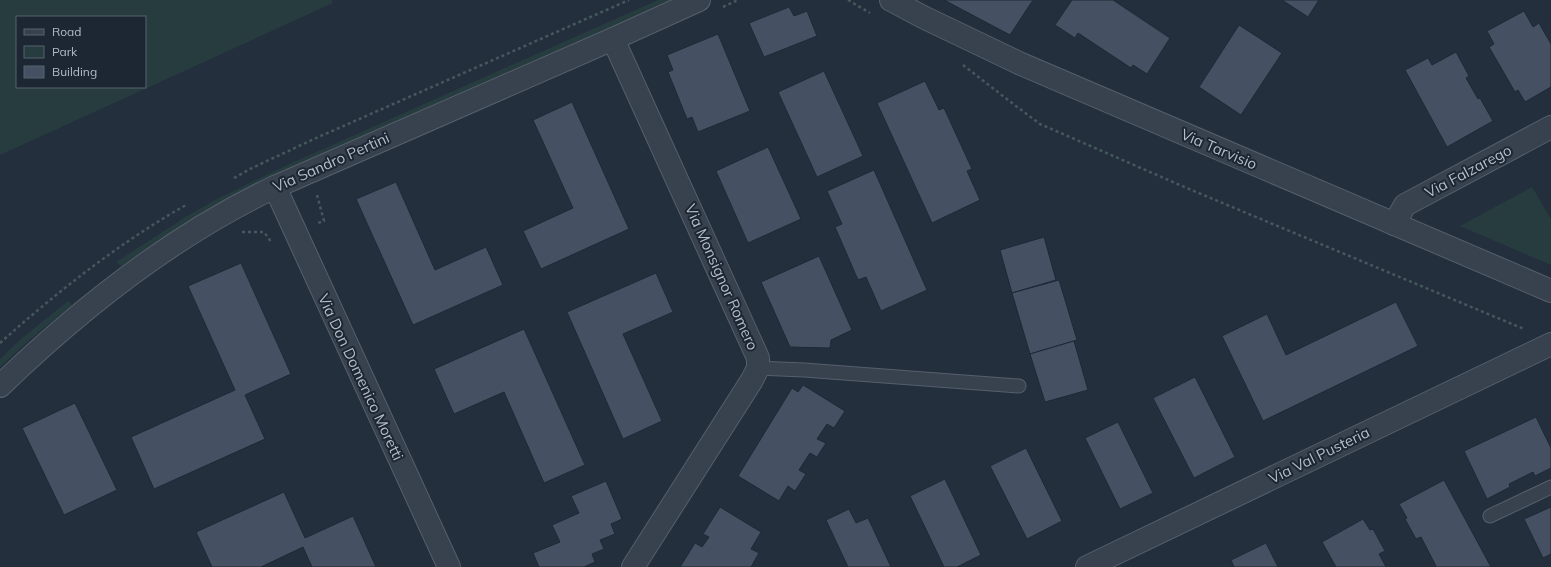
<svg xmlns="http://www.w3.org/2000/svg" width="1551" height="567" font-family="Mulish,sans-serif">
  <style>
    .green { fill: #263c3f; fill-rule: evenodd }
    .building { fill: #455162; stroke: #1f2835 }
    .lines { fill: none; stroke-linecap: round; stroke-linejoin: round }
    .service-casing { stroke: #565f6c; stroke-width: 15 }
    .minor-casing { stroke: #565f6c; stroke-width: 24 }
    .path { stroke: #44595c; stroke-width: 2.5; stroke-dasharray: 3 3; stroke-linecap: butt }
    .service { stroke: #38414e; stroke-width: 13 }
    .minor { stroke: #38414e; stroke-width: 22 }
    .labels { text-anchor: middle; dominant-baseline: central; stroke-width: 4; stroke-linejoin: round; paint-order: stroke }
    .street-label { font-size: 15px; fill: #b4bcc9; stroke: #1d2633 }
  </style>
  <rect width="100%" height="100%" fill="#242f3e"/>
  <!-- green -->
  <g class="green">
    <path d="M0,0H332L333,3L0,155ZM17,17H145V87H17Z"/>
    <path d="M658,0H673L275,176C221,202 171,233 121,266L116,262L184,218L217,199L285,166Z"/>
    <path d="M1532,187L1551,219V265L1460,226Z"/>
    <path d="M68,301L72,305L33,337L0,367V359L21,339Z"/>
  </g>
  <!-- building -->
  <g class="building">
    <path d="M944,0H1033L1010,35Z"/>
    <path d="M1072,0H1113L1170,38L1147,74L1133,65L1131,68L1078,33L1075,38L1055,25Z"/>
    <path d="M1282,0H1319L1308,17Z"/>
    <path d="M789,7L794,16L807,11L817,36L764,57L749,23Z"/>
    <path d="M1524,11L1533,27L1539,23L1551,44V87L1525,102L1518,90L1515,92L1489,47L1494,44L1487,31Z"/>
    <path d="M1239,25L1282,53L1241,115L1199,87Z"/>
    <path d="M718,34L750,111L698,132L692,117L687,119L668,72L673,70L667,55Z"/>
    <path d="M1456,52L1469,76L1466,78L1478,99L1480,98L1493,121L1447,147L1405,70L1428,58L1432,65Z"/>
    <path d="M824,71L863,156L817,177L778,92Z"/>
    <path d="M925,81L939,110L944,108L972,169L967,171L980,200L932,223L877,103Z"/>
    <path d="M572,102L629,229L541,269L523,231L573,208L533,120Z"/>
    <path d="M768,147L801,219L748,243L716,171Z"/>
    <path d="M874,170L927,290L881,311L866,277L858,280L835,227L842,224L827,191Z"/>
    <path d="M396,182L435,270L486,247L503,285L413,325L356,199Z"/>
    <path d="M1044,237L1056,280L1012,293L1000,250Z"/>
    <path d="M819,256L852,330L831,340L830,348L790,347L761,282Z"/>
    <path d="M241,263L291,374L245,395L265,439L154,489L131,437L235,390L188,286Z"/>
    <path d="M656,273L673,312L623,334L662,421L623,439L567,312Z"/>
    <path d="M1059,280L1077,340L1030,354L1012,293Z"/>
    <path d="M1396,302L1418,346L1263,421L1222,336L1267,314L1286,355Z"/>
    <path d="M524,329L585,465L544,483L504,392L454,414L434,369Z"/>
    <path d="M1074,341L1088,390L1045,402L1030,354Z"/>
    <path d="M1195,377L1235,457L1194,478L1153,398Z"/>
    <path d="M803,385L845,411L834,428L827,424L817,439L826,443L817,457L810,453L799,470L806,474L795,491L788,486L779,501L738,476L792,388L798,392Z"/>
    <path d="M75,403L117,490L64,515L22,428Z"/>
    <path d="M1536,417L1551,448V468L1535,476L1533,472L1509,484L1510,487L1487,499L1464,451Z"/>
    <path d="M1118,422L1153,493L1120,509L1085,438Z"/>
    <path d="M1026,448L1062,521L1027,539L990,466Z"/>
    <path d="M945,479L981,555L957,567H944L910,496Z"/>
    <path d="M1444,480L1491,567H1435L1436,566L1421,537L1416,539L1405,519L1407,518L1399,504Z"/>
    <path d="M606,481L622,519L611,524L615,534L600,540L604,549L592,554L595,562L584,567H539L533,553L560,542L552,525L579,513L571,496Z"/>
    <path d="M284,492L305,538L353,516L376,567H312L303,547L261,567H212L196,532Z"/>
    <path d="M720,507L761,532L751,549L759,553L751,567H680L695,543L702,547L709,537L703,534Z"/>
    <path d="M1551,507V554L1543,558L1524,519Z"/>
    <path d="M849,509L856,523L868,518L891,567H848L826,520Z"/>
    <path d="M1363,519L1370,530L1373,529L1385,551L1379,554L1386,567H1336L1322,542Z"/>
    <path d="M1266,543L1278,567H1234L1231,560Z"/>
  </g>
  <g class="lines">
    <!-- service casing -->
    <g class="service-casing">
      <g id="service">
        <path d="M758,368L804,370L1019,386"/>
        <path d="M1490,516L1551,487"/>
      </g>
    </g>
    <!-- minor casing -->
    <g class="minor-casing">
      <g id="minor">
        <path d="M891,0L923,17L1019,63L1551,291"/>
        <path d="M613,39L758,358V368L752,380L633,567"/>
        <path d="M275,187L449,567"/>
        <path d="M1394,224L1405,205L1551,127"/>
        <path d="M0,386C81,308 173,235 275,187L613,39L699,0"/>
        <path d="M1087,567L1551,344"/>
      </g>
    </g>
    <!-- path -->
    <g class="path">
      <path d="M848,0L870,13"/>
      <path d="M723,7L738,0"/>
      <path d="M963,65L1012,103L1040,124L1189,189L1524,329"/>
      <path d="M234,178L252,168L314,139L629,0"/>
      <path d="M317,195L324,221L318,223"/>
      <path d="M242,232H264L272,243"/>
      <path d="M0,343C57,292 119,243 186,205"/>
    </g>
    <!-- service -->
    <use href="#service" class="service"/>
    <!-- minor -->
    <use href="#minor" class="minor"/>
  </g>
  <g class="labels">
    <!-- street labels -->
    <g class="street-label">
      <text transform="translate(1219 149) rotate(23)">Via Tarvisio</text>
      <text transform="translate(331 162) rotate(-24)">Via Sandro Pertini</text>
      <text transform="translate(1468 171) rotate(-28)">Via Falzarego</text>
      <text transform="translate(722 277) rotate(66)">Via Monsignor Romero</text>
      <text transform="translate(361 377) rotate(65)">Via Don Domenico Moretti</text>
      <text transform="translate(1319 455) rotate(-26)">Via Val Pusteria</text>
    </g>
  </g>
  <!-- legend -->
  <rect x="16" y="16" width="130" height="72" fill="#1d2633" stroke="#59626f"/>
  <rect x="24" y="29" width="20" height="6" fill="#38414e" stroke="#59626f"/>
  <text x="52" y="36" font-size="12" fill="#b4bcc9">Road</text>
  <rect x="24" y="46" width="20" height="12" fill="#263c3f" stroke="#59626f"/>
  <text x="52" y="56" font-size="12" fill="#b4bcc9">Park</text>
  <rect x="24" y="66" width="20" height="12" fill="#455162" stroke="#59626f"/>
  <text x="52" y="76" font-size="12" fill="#b4bcc9">Building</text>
</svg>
